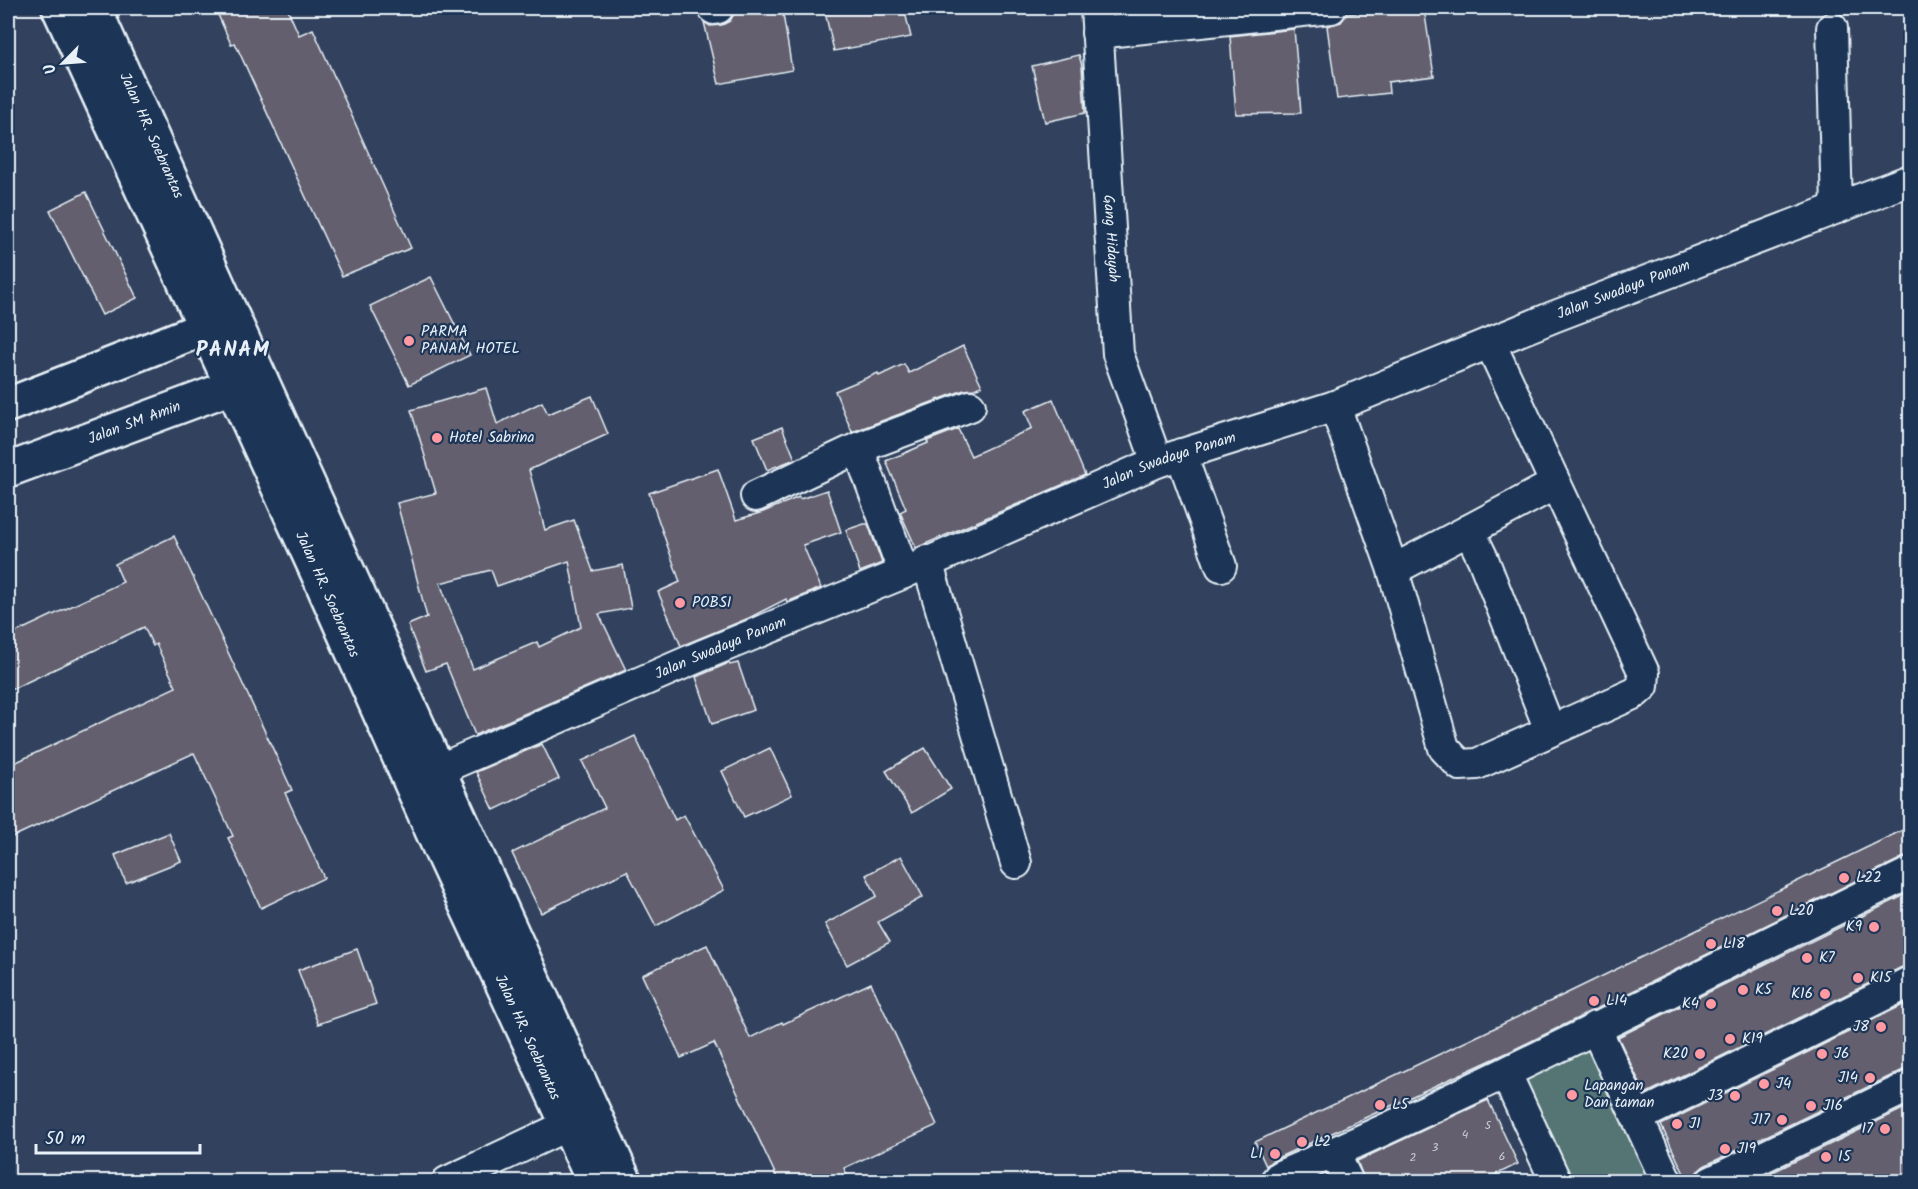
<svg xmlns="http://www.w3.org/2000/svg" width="1918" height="1189" font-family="Kalam,sans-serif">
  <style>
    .grass { fill: #557574; stroke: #9eb3b6; stroke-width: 1.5 }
    .building { fill: #635f6e; stroke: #e8f1f8; stroke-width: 1.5; fill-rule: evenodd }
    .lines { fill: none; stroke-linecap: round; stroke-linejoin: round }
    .minor-casing { stroke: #e8f1f8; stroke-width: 34 }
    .major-casing { stroke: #e8f1f8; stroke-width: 38 }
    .minor { stroke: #1d3557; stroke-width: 30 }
    .major { stroke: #1d3557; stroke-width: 33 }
    .poi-dot { fill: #ff9aa2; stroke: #1d3557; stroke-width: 2 }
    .labels { text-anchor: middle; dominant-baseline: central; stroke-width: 4.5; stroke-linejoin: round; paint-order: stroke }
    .number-label { font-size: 12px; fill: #c7ccd6 }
    .street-label { font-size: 15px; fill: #e8f1f8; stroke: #1d3557 }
    .poi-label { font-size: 15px; fill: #e8f1f8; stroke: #1d3557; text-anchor: start }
    .district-label { font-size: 21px; font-weight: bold; letter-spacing: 1.5px; fill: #e8f1f8; stroke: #1d3557 }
  </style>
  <rect width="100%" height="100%" fill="#32425e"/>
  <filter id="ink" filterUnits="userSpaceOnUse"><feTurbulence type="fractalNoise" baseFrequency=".0167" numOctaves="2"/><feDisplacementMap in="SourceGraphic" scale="12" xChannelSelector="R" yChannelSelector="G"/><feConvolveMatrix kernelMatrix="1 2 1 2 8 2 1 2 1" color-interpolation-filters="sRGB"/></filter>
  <g filter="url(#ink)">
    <!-- grass -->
    <path class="grass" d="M1595,1027L1667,1181H1556L1506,1074Z"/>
    <!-- building -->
    <g class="building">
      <path d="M215,8H287L299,35L313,29L411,248L342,276L235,43L231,44Z"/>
      <path d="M760,8H782L792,70L719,84L704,22L710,26L722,25L730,21L734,14Z"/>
      <path d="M824,8H904L911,37L834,51Z"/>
      <path d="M1387,8H1424L1434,76L1388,82L1389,93L1337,99L1327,26L1341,22L1347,14Z"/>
      <path d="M1294,29L1301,113L1236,114L1230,36Z"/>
      <path d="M1079,55L1082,66L1085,113L1045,122L1032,66Z"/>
      <path d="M86,192L137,298L102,315L50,210Z"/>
      <path d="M431,277L470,355L409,385L370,306Z"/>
      <path d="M963,346L982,386L974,389L964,390L852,432L835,391L878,373L879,376L904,364L909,373Z"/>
      <path d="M486,388L497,424L542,402L548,414L592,396L608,434L529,470L545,530L574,520L593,571L623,565L631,608L599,614L626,670L475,735L446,664L426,671L408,625L427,617L397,503L436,493L411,410ZM569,561L581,627L539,647L537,642L473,669L440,583L491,570L497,586Z"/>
      <path d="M1053,399L1085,475L916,548L900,512L906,509L886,461L928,443L927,441L958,429L971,456L1032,428L1025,411Z"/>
      <path d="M782,427L795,459L767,470L754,438Z"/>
      <path d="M718,469L736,520L763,512L799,497L800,499L827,490L841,532L803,545L821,588L787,602L786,599L749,618L681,646L658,592L680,582L649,493Z"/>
      <path d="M864,524H868L882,563L860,572L846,530Z"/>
      <path d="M174,536L292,790L285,793L324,878L261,908L228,838L233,836L194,753L8,839V766L176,687L156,644L153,646L144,627L8,691V636L123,582L115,564Z"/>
      <path d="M729,663L730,665L738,663L754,710L712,724L696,677Z"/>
      <path d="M635,736L675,820L684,815L724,890L656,926L627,871L541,913L512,853L605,808L582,761Z"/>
      <path d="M542,744L559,779L494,810L476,772Z"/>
      <path d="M770,748L792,795L744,817L722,771Z"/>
      <path d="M925,748L951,789L912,813L886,771Z"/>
      <path d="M1911,826V856L1902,858L1511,1051L1273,1160L1266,1166L1255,1142L1551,1001Z"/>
      <path d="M169,833L181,861L126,883L115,855Z"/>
      <path d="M901,856L923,897L878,922L890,942L847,965L825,924L877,896L866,875Z"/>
      <path d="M1911,892V965L1902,967L1645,1094L1618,1037Z"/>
      <path d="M707,945L750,1038L782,1022L783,1024L871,983L937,1125L844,1168L850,1182H779L714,1043L681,1058L642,975Z"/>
      <path d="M357,949L376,1004L318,1024L298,970Z"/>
      <path d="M1911,1001V1069L1903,1070L1704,1166L1696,1173L1694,1182H1688L1661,1125Z"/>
      <path d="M1488,1100L1518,1164L1481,1182H1365L1357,1161Z"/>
      <path d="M1911,1105V1182H1752Z"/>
    </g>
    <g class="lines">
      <!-- minor casing -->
      <g class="minor-casing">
        <g id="minor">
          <path id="s1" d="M1096,8L1118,354L1157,462"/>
          <path d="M714,9L718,8"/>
          <path d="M1832,28L1837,208"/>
          <path d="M1097,33L1331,8"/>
          <path d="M1335,406L1393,570L1444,748L1460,765L1477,764L1635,693L1643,686L1644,673L1490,343"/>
          <path d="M858,448L904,573"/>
          <path d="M1181,454L1221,566"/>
          <path d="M756,496L858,448L970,406"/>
          <path d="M1469,530L1555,484"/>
          <path d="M927,561L1016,863"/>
          <path d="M1393,570L1469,530L1483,559L1550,730"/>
          <path id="s2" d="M438,770L703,655L904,573L1157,462L1335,406L1553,317L1910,180"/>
          <path d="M1595,1027L1667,1182"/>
          <path d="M1506,1074L1556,1182"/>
          <path d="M1638,1117L1910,982"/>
          <path d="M1334,1153L1348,1182"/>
          <path d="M447,1182L568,1125"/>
          <path d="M1275,1182L1280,1176C1494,1084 1700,975 1910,873"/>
          <path d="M1711,1182L1910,1086"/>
        </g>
      </g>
      <!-- major casing -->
      <g class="major-casing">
        <g id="major">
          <path id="s3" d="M59,8L319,576L442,853L594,1182"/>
          <path id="s4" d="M94,8L232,316L625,1182"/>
          <path d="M8,405L225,320"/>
          <path id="s5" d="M8,470L253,379"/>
        </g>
      </g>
      <!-- minor -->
      <use href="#minor" class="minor"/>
      <!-- major -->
      <use href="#major" class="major"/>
    </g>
  </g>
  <!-- markers -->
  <g class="poi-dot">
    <circle cx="409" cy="341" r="6"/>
    <circle cx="437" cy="438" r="6"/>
    <circle cx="680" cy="603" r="6"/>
    <circle cx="1844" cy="878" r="6"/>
    <circle cx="1777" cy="911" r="6"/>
    <circle cx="1874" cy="927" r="6"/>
    <circle cx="1711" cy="944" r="6"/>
    <circle cx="1807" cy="958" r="6"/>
    <circle cx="1858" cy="978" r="6"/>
    <circle cx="1743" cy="990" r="6"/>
    <circle cx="1825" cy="994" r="6"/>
    <circle cx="1594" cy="1001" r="6"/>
    <circle cx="1711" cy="1004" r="6"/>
    <circle cx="1881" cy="1027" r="6"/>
    <circle cx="1730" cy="1039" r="6"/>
    <circle cx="1700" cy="1054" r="6"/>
    <circle cx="1822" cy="1054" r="6"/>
    <circle cx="1870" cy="1078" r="6"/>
    <circle cx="1764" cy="1084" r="6"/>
    <circle cx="1572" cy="1095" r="6"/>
    <circle cx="1735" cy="1096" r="6"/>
    <circle cx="1380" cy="1105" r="6"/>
    <circle cx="1811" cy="1106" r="6"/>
    <circle cx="1782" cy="1120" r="6"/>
    <circle cx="1677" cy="1124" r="6"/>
    <circle cx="1885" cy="1129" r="6"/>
    <circle cx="1302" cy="1142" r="6"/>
    <circle cx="1725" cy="1149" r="6"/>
    <circle cx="1275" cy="1154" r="6"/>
    <circle cx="1826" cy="1157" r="6"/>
  </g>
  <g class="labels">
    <!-- number labels -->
    <g class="number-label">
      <text x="1488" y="1125">5</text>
      <text x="1465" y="1134">4</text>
      <text x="1435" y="1147">3</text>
      <text x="1502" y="1156">6</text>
      <text x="1413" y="1157">2</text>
    </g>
    <!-- street labels -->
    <g class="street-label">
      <text stroke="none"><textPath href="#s4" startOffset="140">Jalan HR. Soebrantas</textPath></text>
      <text stroke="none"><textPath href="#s1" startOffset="231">Gang Hidayah</textPath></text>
      <text stroke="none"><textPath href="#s2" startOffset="1280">Jalan Swadaya Panam</textPath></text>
      <text stroke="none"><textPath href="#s5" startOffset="135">Jalan SM Amin</textPath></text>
      <text stroke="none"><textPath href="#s2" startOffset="794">Jalan Swadaya Panam</textPath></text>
      <text stroke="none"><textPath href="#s3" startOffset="645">Jalan HR. Soebrantas</textPath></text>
      <text stroke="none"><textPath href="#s2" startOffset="308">Jalan Swadaya Panam</textPath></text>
      <text stroke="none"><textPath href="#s3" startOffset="1131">Jalan HR. Soebrantas</textPath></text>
    </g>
    <!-- poi labels -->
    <g class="poi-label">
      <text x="421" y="332">PARMA<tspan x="421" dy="17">PANAM HOTEL</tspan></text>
      <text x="449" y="438">Hotel Sabrina</text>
      <text x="692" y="603">POBSI</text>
      <text x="1856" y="878">L22</text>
      <text x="1789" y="911">L20</text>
      <text x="1862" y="927" text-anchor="end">K9</text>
      <text x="1723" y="944">L18</text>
      <text x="1819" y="958">K7</text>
      <text x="1870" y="978">K15</text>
      <text x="1755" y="990">K5</text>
      <text x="1813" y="994" text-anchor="end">K16</text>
      <text x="1606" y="1001">L14</text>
      <text x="1699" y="1004" text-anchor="end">K4</text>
      <text x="1869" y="1027" text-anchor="end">J8</text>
      <text x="1742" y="1039">K19</text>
      <text x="1688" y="1054" text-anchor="end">K20</text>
      <text x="1834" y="1054">J6</text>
      <text x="1858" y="1078" text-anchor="end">J14</text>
      <text x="1776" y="1084">J4</text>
      <text x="1584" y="1086">Lapangan<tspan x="1584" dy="17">Dan taman</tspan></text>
      <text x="1723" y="1096" text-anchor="end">J3</text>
      <text x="1392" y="1105">L5</text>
      <text x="1823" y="1106">J16</text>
      <text x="1770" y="1120" text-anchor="end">J17</text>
      <text x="1689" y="1124">J1</text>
      <text x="1873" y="1129" text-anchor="end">I7</text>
      <text x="1314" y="1142">L2</text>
      <text x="1737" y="1149">J19</text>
      <text x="1263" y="1154" text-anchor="end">L1</text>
      <text x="1838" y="1157">I5</text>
    </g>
    <!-- district labels -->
    <g class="district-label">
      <text x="233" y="350">PANAM</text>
    </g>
  </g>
  <!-- margin -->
  <rect width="1918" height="1189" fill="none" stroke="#1d3557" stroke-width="30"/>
  <rect x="15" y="15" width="1888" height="1159" fill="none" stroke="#e8f1f8" stroke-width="2" filter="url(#ink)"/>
  <!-- north arrow -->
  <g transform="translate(63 63) rotate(245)" stroke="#1d3557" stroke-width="4.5" paint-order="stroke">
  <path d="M0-4.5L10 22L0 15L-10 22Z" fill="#e8f1f8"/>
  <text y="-9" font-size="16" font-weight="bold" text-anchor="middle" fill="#e8f1f8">U</text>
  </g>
  <!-- scale -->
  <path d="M36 1144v9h164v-9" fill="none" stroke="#e8f1f8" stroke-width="3"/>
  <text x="45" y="1144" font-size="18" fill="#e8f1f8" stroke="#1d3557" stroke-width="4.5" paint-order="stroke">50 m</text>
</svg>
